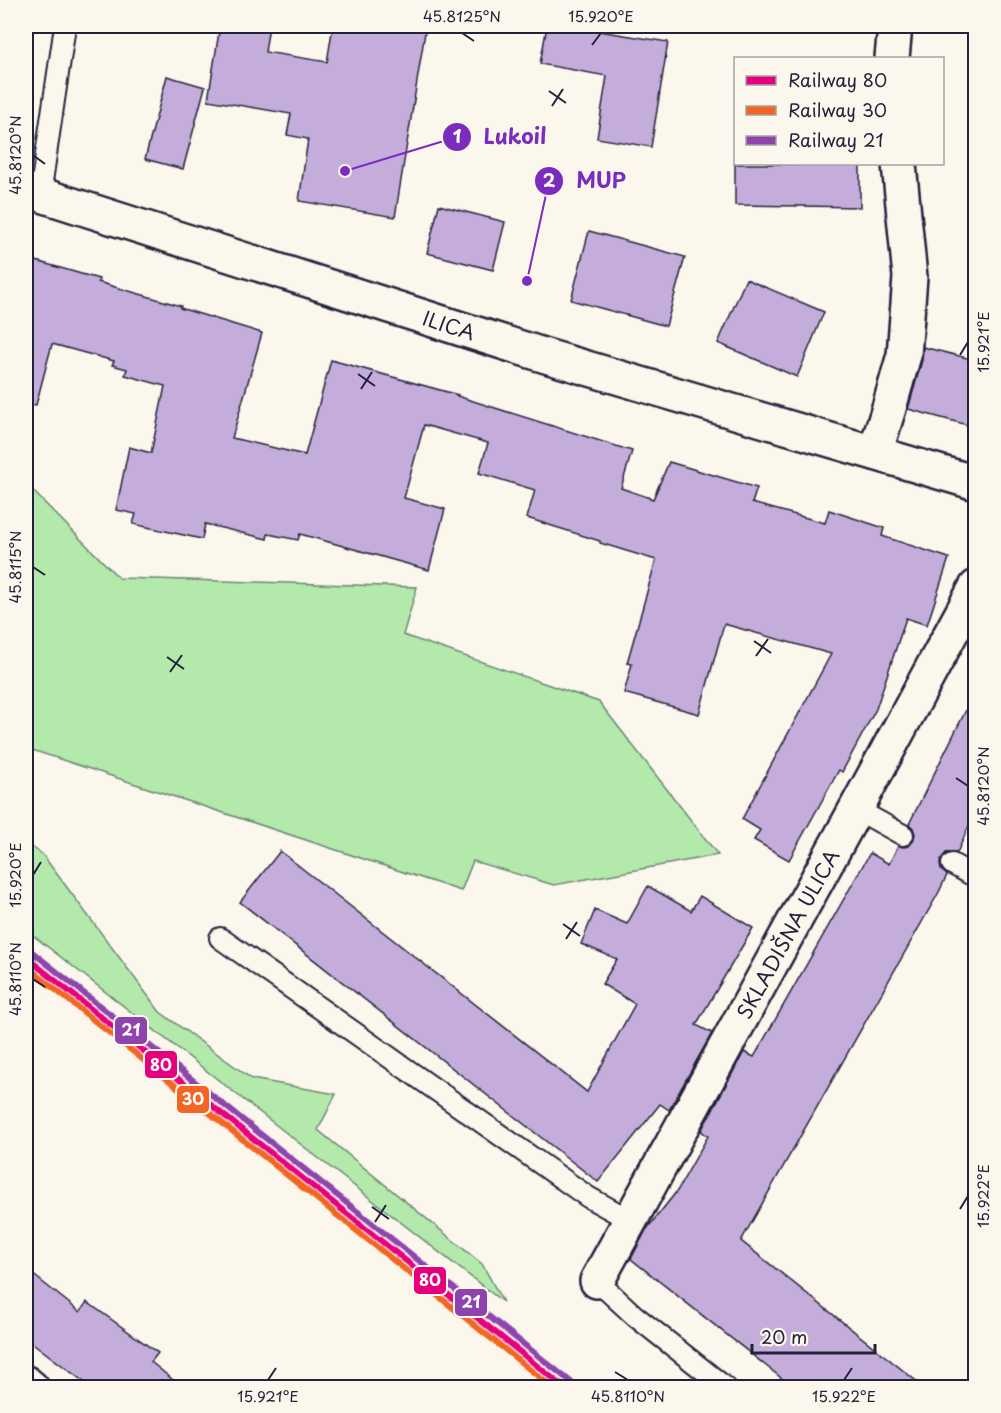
<svg xmlns="http://www.w3.org/2000/svg" width="1001" height="1413" font-family="'Playpen Sans',sans-serif">
  <style>
    .green { fill: #b3e9ab; stroke: #6a8673; stroke-width: 1.5 }
    .building { fill: #c4addb; stroke: #22223b; stroke-width: 1.5 }
    .lines { fill: none; stroke-linecap: round; stroke-linejoin: round }
    .service-casing { stroke: #22223b; stroke-width: 24 }
    .minor-casing { stroke: #22223b; stroke-width: 38 }
    .secondary-casing { stroke: #22223b; stroke-width: 38 }
    .service { stroke: #fbf7ec; stroke-width: 20 }
    .minor { stroke: #fbf7ec; stroke-width: 33 }
    .secondary { stroke: #fbf7ec; stroke-width: 33 }
    .rail-1-casing { stroke: #fbf7ec; stroke-width: 10 }
    .rail-2-casing { stroke: #fbf7ec; stroke-width: 10 }
    .rail-3-casing { stroke: #fbf7ec; stroke-width: 10 }
    .rail-1 { stroke: #e5007d; stroke-width: 6 }
    .rail-2 { stroke: #f26522; stroke-width: 6 }
    .rail-3 { stroke: #8e44ad; stroke-width: 6 }
    .ticks { fill: none; stroke: #22223b; stroke-width: 2 }
    .labels { text-anchor: middle; dominant-baseline: central; stroke-width: 4.5; stroke-linejoin: round; paint-order: stroke }
    .street-label { font-size: 20px; fill: #22223b; stroke: #fbf7ec }
    .leader { fill: none; stroke: #7b2cbf; stroke-width: 2 }
    .callout-dot { fill: #7b2cbf; stroke: #fbf7ec; stroke-width: 2 }
    .mark-label { font-size: 18px; text-anchor: middle; font-weight: bold; fill: #fff }
    .callout-label { font-size: 21px; text-anchor: middle; font-weight: bold; fill: #7b2cbf; stroke: #fbf7ec; stroke-width: 4.5; stroke-linejoin: round; paint-order: stroke }
    .line-badge { stroke: #fbf7ec; stroke-width: 2 }
    .badge-label { font-size: 16px; text-anchor: middle; font-weight: bold; fill: #fff }
    .neatline { fill: none; stroke: #22223b; stroke-width: 2 }
    .ticks-label { font-size: 15px; text-anchor: middle; fill: #22223b }
  </style>
  <rect width="100%" height="100%" fill="#fbf7ec"/>
  <filter id="ink" filterUnits="userSpaceOnUse"><feTurbulence type="fractalNoise" baseFrequency=".0167" numOctaves="2"/><feDisplacementMap in="SourceGraphic" scale="12" xChannelSelector="R" yChannelSelector="G"/><feConvolveMatrix kernelMatrix="1 2 1 2 8 2 1 2 1" color-interpolation-filters="sRGB"/></filter>
  <g filter="url(#ink)">
    <!-- green -->
    <g class="green">
      <path d="M27,485L119,578L417,587L403,635L599,702L718,855L554,885L473,861L461,891L26,748V487Z"/>
      <path d="M26,843L42,854L160,1012L252,1079L336,1094L318,1130L482,1264L503,1302L26,930Z"/>
    </g>
    <!-- building -->
    <g class="building">
      <path d="M220,26H269L265,52L327,62L333,26H426L395,217L299,201L308,139L287,135L291,114L208,100Z"/>
      <path d="M547,26H587V29L668,42L651,147L597,138L607,76L540,64Z"/>
      <path d="M167,76L205,87L183,169L145,159Z"/>
      <path d="M735,164H860V207L735,205Z"/>
      <path d="M439,205L505,222L493,270L427,253Z"/>
      <path d="M589,231L685,257L666,326L571,300Z"/>
      <path d="M36,261L99,279L98,282L181,306L180,308L262,333L232,438L305,455L331,360L458,395L457,396L632,451L621,488L653,499L669,462L757,488L752,503L825,523L829,510L884,528L882,536L949,558L927,625L906,618L876,709L842,772L839,770L789,860L754,840L760,830L742,819L831,654L724,624L699,714L624,693L632,664L627,663L656,560L600,543V541L527,518L535,490L479,473L488,443L424,425L404,498L445,509L429,570L300,534L298,540L268,534L267,539L205,524L202,539L133,524L136,514L116,510L129,447L151,453L165,386L125,375L127,369L112,365L114,361L52,344L36,405L26,404V302Z"/>
      <path d="M746,279L824,312L797,377L718,343Z"/>
      <path d="M923,347L975,360V427L908,409L922,360Z"/>
      <path d="M975,692V812L957,853L951,852L946,853L941,859L940,864L941,870L947,875L939,892L741,1241L925,1388H794L631,1259L646,1230L677,1191L708,1136L701,1131L744,1052L754,1057L870,853L889,864L898,846L904,847L909,846L913,841L915,834L913,828L909,824Z"/>
      <path d="M280,851L587,1092L635,1004L602,984L617,959L581,944L595,910L627,924L648,886L691,911L700,896L753,928L696,1025L712,1033L669,1110L660,1104L598,1182L240,902Z"/>
      <path d="M26,1269L80,1312L87,1302L158,1353L151,1362L183,1388H92L26,1338Z"/>
    </g>
    <g class="lines">
      <!-- service casing -->
      <g class="service-casing">
        <g id="service">
          <path d="M40,195L65,26"/>
          <path d="M856,809L903,835"/>
          <path d="M952,864L970,874"/>
          <path d="M220,938L588,1197L630,1220"/>
          <path d="M597,1281L635,1316L726,1388"/>
        </g>
      </g>
      <!-- minor casing -->
      <g class="minor-casing">
        <g id="minor">
          <path d="M892,58L895,26"/>
          <path d="M875,453L889,408L904,355L910,277L899,164"/>
          <path id="s1" d="M597,1281L856,809L976,587"/>
          <path d="M26,1383L32,1388"/>
        </g>
      </g>
      <!-- secondary casing -->
      <g class="secondary-casing">
        <g id="secondary">
          <path id="s2" d="M26,190L546,356L976,483"/>
        </g>
      </g>
      <!-- service -->
      <use href="#service" class="service"/>
      <!-- minor -->
      <use href="#minor" class="minor"/>
      <!-- secondary -->
      <use href="#secondary" class="secondary"/>
      <!-- rail-1 casing -->
      <g class="rail-1-casing">
        <path id="rail-1" d="M26,957L565,1388"/>
      </g>
      <!-- rail-2 casing -->
      <g class="rail-2-casing">
        <path id="rail-2" d="M26,966L553,1388"/>
      </g>
      <!-- rail-3 casing -->
      <g class="rail-3-casing">
        <path id="rail-3" d="M31,951L571,1382"/>
      </g>
      <!-- rail-1 -->
      <use href="#rail-1" class="rail-1"/>
      <!-- rail-2 -->
      <use href="#rail-2" class="rail-2"/>
      <!-- rail-3 -->
      <use href="#rail-3" class="rail-3"/>
    </g>
  </g>
  <!-- ticks -->
  <path class="ticks" d="M462,33L474,41M592,45L601,33M549,91L566,103M552,106L563,89M33,155L45,164M960,355L968,342M358,374L375,386M361,389L372,372M33,567L45,575M754,641L771,653M756,656L768,639M167,657L184,669M170,672L182,655M956,778L968,786M33,875L41,862M563,924L580,936M566,939L577,922M33,979L45,987M372,1207L389,1219M960,1209L968,1196M375,1222L386,1205M615,1372L628,1380M268,1380L276,1368M844,1380L852,1368"/>
  <g class="labels">
    <!-- street labels -->
    <g class="street-label">
      <text stroke="none"><textPath href="#s2" startOffset="444">ILICA</textPath></text>
      <text stroke="none"><textPath href="#s1" startOffset="396">SKLADIŠNA ULICA</textPath></text>
    </g>
  </g>
  <!-- callouts -->
  <path class="leader" d="M345 171L457 137M527 281L549 181"/>
  <g class="callout-dot">
    <circle cx="345" cy="171" r="6"/>
    <circle cx="527" cy="281" r="6"/>
    <circle cx="457" cy="137" r="15"/>
    <circle cx="549" cy="181" r="15"/>
  </g>
  <g class="mark-label">
    <text x="457" y="143">1</text>
    <text x="549" y="187">2</text>
  </g>
  <g class="callout-label">
    <text x="515" y="144">Lukoil</text>
    <text x="601" y="188">MUP</text>
  </g>
  <g class="line-badge">
    <rect x="114" y="1016" width="34" height="29" rx="6" fill="#8e44ad"/>
    <rect x="144" y="1050" width="34" height="29" rx="6" fill="#e5007d"/>
    <rect x="176" y="1085" width="34" height="29" rx="6" fill="#f26522"/>
    <rect x="413" y="1266" width="34" height="29" rx="6" fill="#e5007d"/>
    <rect x="454" y="1288" width="34" height="29" rx="6" fill="#8e44ad"/>
  </g>
  <g class="badge-label">
    <text x="131" y="1036">21</text>
    <text x="161" y="1071">80</text>
    <text x="193" y="1105">30</text>
    <text x="430" y="1286">80</text>
    <text x="471" y="1308">21</text>
  </g>
  <!-- margin -->
  <rect width="1001" height="1413" fill="none" stroke="#fbf7ec" stroke-width="66"/>
  <!-- legend -->
  <rect x="734" y="57" width="210" height="108" fill="#fbf7ec" stroke="#a4a2a5" stroke-width="1.5"/>
  <rect x="746" y="76" width="30" height="9" fill="#e5007d" stroke="#a4a2a5" stroke-width="1.5"/>
  <text x="788" y="87" font-size="18" fill="#22223b">Railway 80</text>
  <rect x="746" y="106" width="30" height="9" fill="#f26522" stroke="#a4a2a5" stroke-width="1.5"/>
  <text x="788" y="117" font-size="18" fill="#22223b">Railway 30</text>
  <rect x="746" y="136" width="30" height="9" fill="#8e44ad" stroke="#a4a2a5" stroke-width="1.5"/>
  <text x="788" y="147" font-size="18" fill="#22223b">Railway 21</text>
  <!-- scale -->
  <path d="M752 1344v9h123v-9" fill="none" stroke="#22223b" stroke-width="3"/>
  <text x="761" y="1344" font-size="18" fill="#22223b" stroke="#fbf7ec" stroke-width="4.5" paint-order="stroke">20 m</text>
  <rect x="33" y="33" width="935" height="1347" class="neatline"/>
  <g class="ticks-label">
    <text x="462" y="22">45.8125°N</text>
    <text x="601" y="22">15.920°E</text>
    <text transform="translate(16 155) rotate(-90)" y="5">45.8120°N</text>
    <text transform="translate(984 342) rotate(-90)" y="5">15.921°E</text>
    <text transform="translate(16 567) rotate(-90)" y="5">45.8115°N</text>
    <text transform="translate(984 786) rotate(-90)" y="5">45.8120°N</text>
    <text transform="translate(16 875) rotate(-90)" y="5">15.920°E</text>
    <text transform="translate(16 979) rotate(-90)" y="5">45.8110°N</text>
    <text transform="translate(984 1196) rotate(-90)" y="5">15.922°E</text>
    <text x="268" y="1402">15.921°E</text>
    <text x="628" y="1402">45.8110°N</text>
    <text x="844" y="1402">15.922°E</text>
  </g>
</svg>
